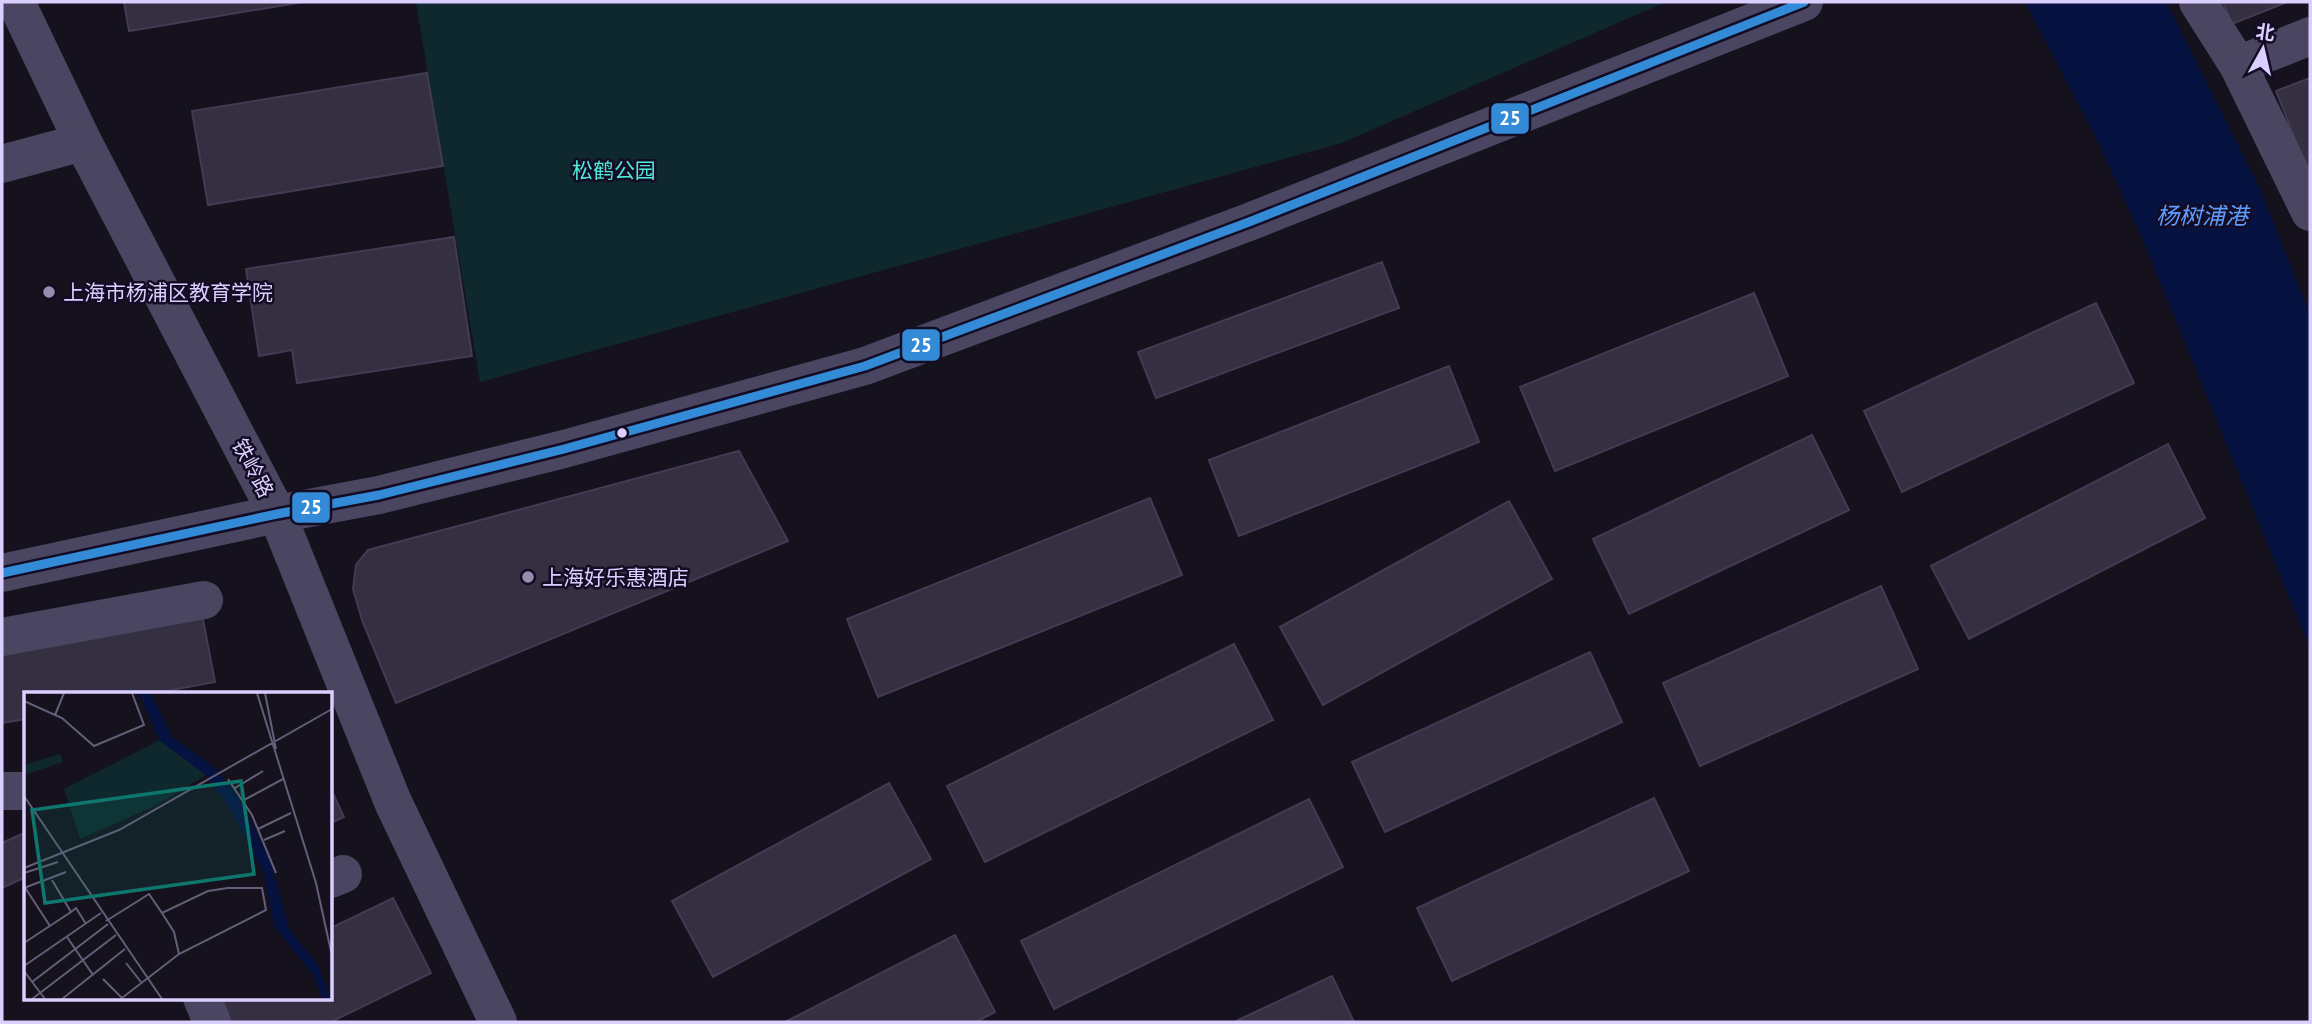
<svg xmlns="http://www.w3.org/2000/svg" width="2312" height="1024" font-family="'PT Sans','Noto Sans SC',sans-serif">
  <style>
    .green { fill: #0f282d }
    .water { fill: #061341 }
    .building { fill: #342f41; stroke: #423b53; stroke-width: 2 }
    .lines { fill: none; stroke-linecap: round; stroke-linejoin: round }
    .minor { stroke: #4a4560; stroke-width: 38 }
    .bus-1-casing { stroke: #130c24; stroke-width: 14 }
    .bus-1 { stroke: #338bd7; stroke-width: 9 }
    .poi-dot { fill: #968db0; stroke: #130c24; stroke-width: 2.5 }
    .bus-dot { fill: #dbcfff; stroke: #130c24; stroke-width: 2.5 }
    .labels { text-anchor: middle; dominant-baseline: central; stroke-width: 5; stroke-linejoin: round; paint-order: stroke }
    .park-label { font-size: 21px; fill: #4febda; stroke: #130c24 }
    .poi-label { font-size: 21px; fill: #dbcfff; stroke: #130c24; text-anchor: start }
    .street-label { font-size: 21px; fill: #dbcfff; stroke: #130c24 }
    .water-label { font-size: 23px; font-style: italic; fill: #5d9dff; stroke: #130c24 }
    .inset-road { fill: none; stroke: #645e78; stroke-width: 2 }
    .view { fill: #0f766e; fill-opacity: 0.15; stroke: #0f766e; stroke-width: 3.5 }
    .inset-edge { fill: none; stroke: #dbcfff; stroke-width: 3.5 }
    .line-badge { stroke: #130c24; stroke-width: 2.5 }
    .badge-label { font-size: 19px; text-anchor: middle; font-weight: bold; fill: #fff }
  </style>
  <rect width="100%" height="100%" fill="#15121e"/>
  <!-- green -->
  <path class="green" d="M416,2H1666L1341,143L480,382Z"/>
  <!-- water -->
  <path class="water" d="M2025,2H2166L2261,191L2310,315V648L2142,238L2096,138Z"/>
  <!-- building -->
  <g class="building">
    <path d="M124,2H303L129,31Z"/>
    <path d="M2223,2H2287L2232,24Z"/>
    <path d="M427,73L443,166L208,205L192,111Z"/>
    <path d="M2310,78V171L2308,172L2276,91Z"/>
    <path d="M454,237L472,356L297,383L292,350L259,356L246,269Z"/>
    <path d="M1382,262L1399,308L1156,398L1138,352Z"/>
    <path d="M1754,293L1788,376L1555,471L1520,387Z"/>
    <path d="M2096,303L2134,383L1902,492L1864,411Z"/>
    <path d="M1449,366L1479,442L1239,536L1209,460Z"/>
    <path d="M1812,435L1849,510L1629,614L1593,539Z"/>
    <path d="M2168,444L2205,518L1969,639L1931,566Z"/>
    <path d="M739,451L788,541L396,703L362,620L353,589L356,565L368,550Z"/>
    <path d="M1150,498L1182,575L878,697L847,619Z"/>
    <path d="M1509,501L1552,579L1323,705L1280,627Z"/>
    <path d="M1881,586L1918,669L1700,766L1663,683Z"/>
    <path d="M201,609L215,682L156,693H26V719L2,723V648Z"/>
    <path d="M1234,644L1273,720L985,862L947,786Z"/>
    <path d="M1590,652L1622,722L1385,832L1352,762Z"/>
    <path d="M889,783L931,859L713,977L672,901Z"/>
    <path d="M331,789L344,817L331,823Z"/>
    <path d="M1654,798L1689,871L1452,981L1417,908Z"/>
    <path d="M1309,799L1343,867L1054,1009L1021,941Z"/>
    <path d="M26,832V877L2,888V843Z"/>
    <path d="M393,898L431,973L331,1022H228L215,998H331V928Z"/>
    <path d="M955,935L995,1012L976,1022H785Z"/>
    <path d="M1332,976L1354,1022L1236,1021Z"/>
  </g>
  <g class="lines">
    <!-- minor -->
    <g class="minor">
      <path d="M16,2L83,142L277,514L393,802L498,1022"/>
      <path d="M2198,2L2238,65L2310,212"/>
      <path d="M2238,65L2310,36"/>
      <path d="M2,164L83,142"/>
      <path d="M2,573L277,514L379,495L564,449L865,366L1249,222L1804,2"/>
      <path d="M2,637L204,600"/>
      <path d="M2,791H26"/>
      <path d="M331,879L343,874"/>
      <path d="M202,998L212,1022"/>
    </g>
    <!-- bus-1 casing -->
    <g class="bus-1-casing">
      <path id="bus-1" d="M2,573L277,514L379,495L564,449L865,366L1249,222L1804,2"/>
    </g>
    <!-- bus-1 -->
    <use href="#bus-1" class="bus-1"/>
  </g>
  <!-- markers -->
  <g class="poi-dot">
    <circle cx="49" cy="292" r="7"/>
    <circle cx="528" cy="577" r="7"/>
  </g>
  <circle class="bus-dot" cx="622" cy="433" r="6"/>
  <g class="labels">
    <!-- park labels -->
    <g class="park-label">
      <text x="614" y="170">松鹤公园</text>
    </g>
    <!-- poi labels -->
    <g class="poi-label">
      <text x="63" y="292">上海市杨浦区教育学院</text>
      <text x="542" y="577">上海好乐惠酒店</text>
    </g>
    <!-- street labels -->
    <g class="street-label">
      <text transform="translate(253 468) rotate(62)">铁岭路</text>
    </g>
    <!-- water labels -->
    <g class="water-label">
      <text x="2202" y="215">杨树浦港</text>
    </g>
  </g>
  <!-- overview -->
  <g transform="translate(24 692)">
    <rect width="308" height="308" fill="#15121e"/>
    <path d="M136,48L182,83L131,114L56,147L40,97ZM36,62L39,70L0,83V73Z" fill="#0f282d"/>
    <path d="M115,1H127L148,45L190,75L215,107L245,164L265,237L293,272L306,307H298L289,283L250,234L240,181L204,113L182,83L135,48Z" fill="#061341"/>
    <path class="inset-road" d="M233,1L292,191L308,264M241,1L252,57M0,9L38,26L70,54L120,33L108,1M31,23L40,1M204,87L228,123L252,181M211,96L239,79M0,104L138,307M220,108L259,87M234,137L267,121M240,148L261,139M0,176L95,138L308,17M0,181L34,170M0,194L26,234M0,196L42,180M47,220L52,216L62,232M138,221L150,240L155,262M43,245L69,283M0,251L47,220L28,188M102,271L117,290M0,274L77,221M0,279L21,307M79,287L98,306L155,262L242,218L238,196H204L184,199L138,221L125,202L82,229M8,290L84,232M8,307L92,243M38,307L101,257"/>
    <path class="view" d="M217,89L230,182L21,211L8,118Z"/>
    <rect width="308" height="308" class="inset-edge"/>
  </g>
  <g class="line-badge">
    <rect x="1490" y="102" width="40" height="33" rx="7" fill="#338bd7"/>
    <rect x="901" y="328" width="40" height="34" rx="7" fill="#338bd7"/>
    <rect x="291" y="491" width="40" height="33" rx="7" fill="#338bd7"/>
  </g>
  <g class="badge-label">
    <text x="1510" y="125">25</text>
    <text x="921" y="352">25</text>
    <text x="311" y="514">25</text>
  </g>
  <!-- border -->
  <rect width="2312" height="1024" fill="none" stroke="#dbcfff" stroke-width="7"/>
  <!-- north arrow -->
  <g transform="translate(2263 49) rotate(8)" stroke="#130c24" stroke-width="5" paint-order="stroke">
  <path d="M0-5L12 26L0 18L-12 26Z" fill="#dbcfff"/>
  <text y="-10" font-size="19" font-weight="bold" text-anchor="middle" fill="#dbcfff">北</text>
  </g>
</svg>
